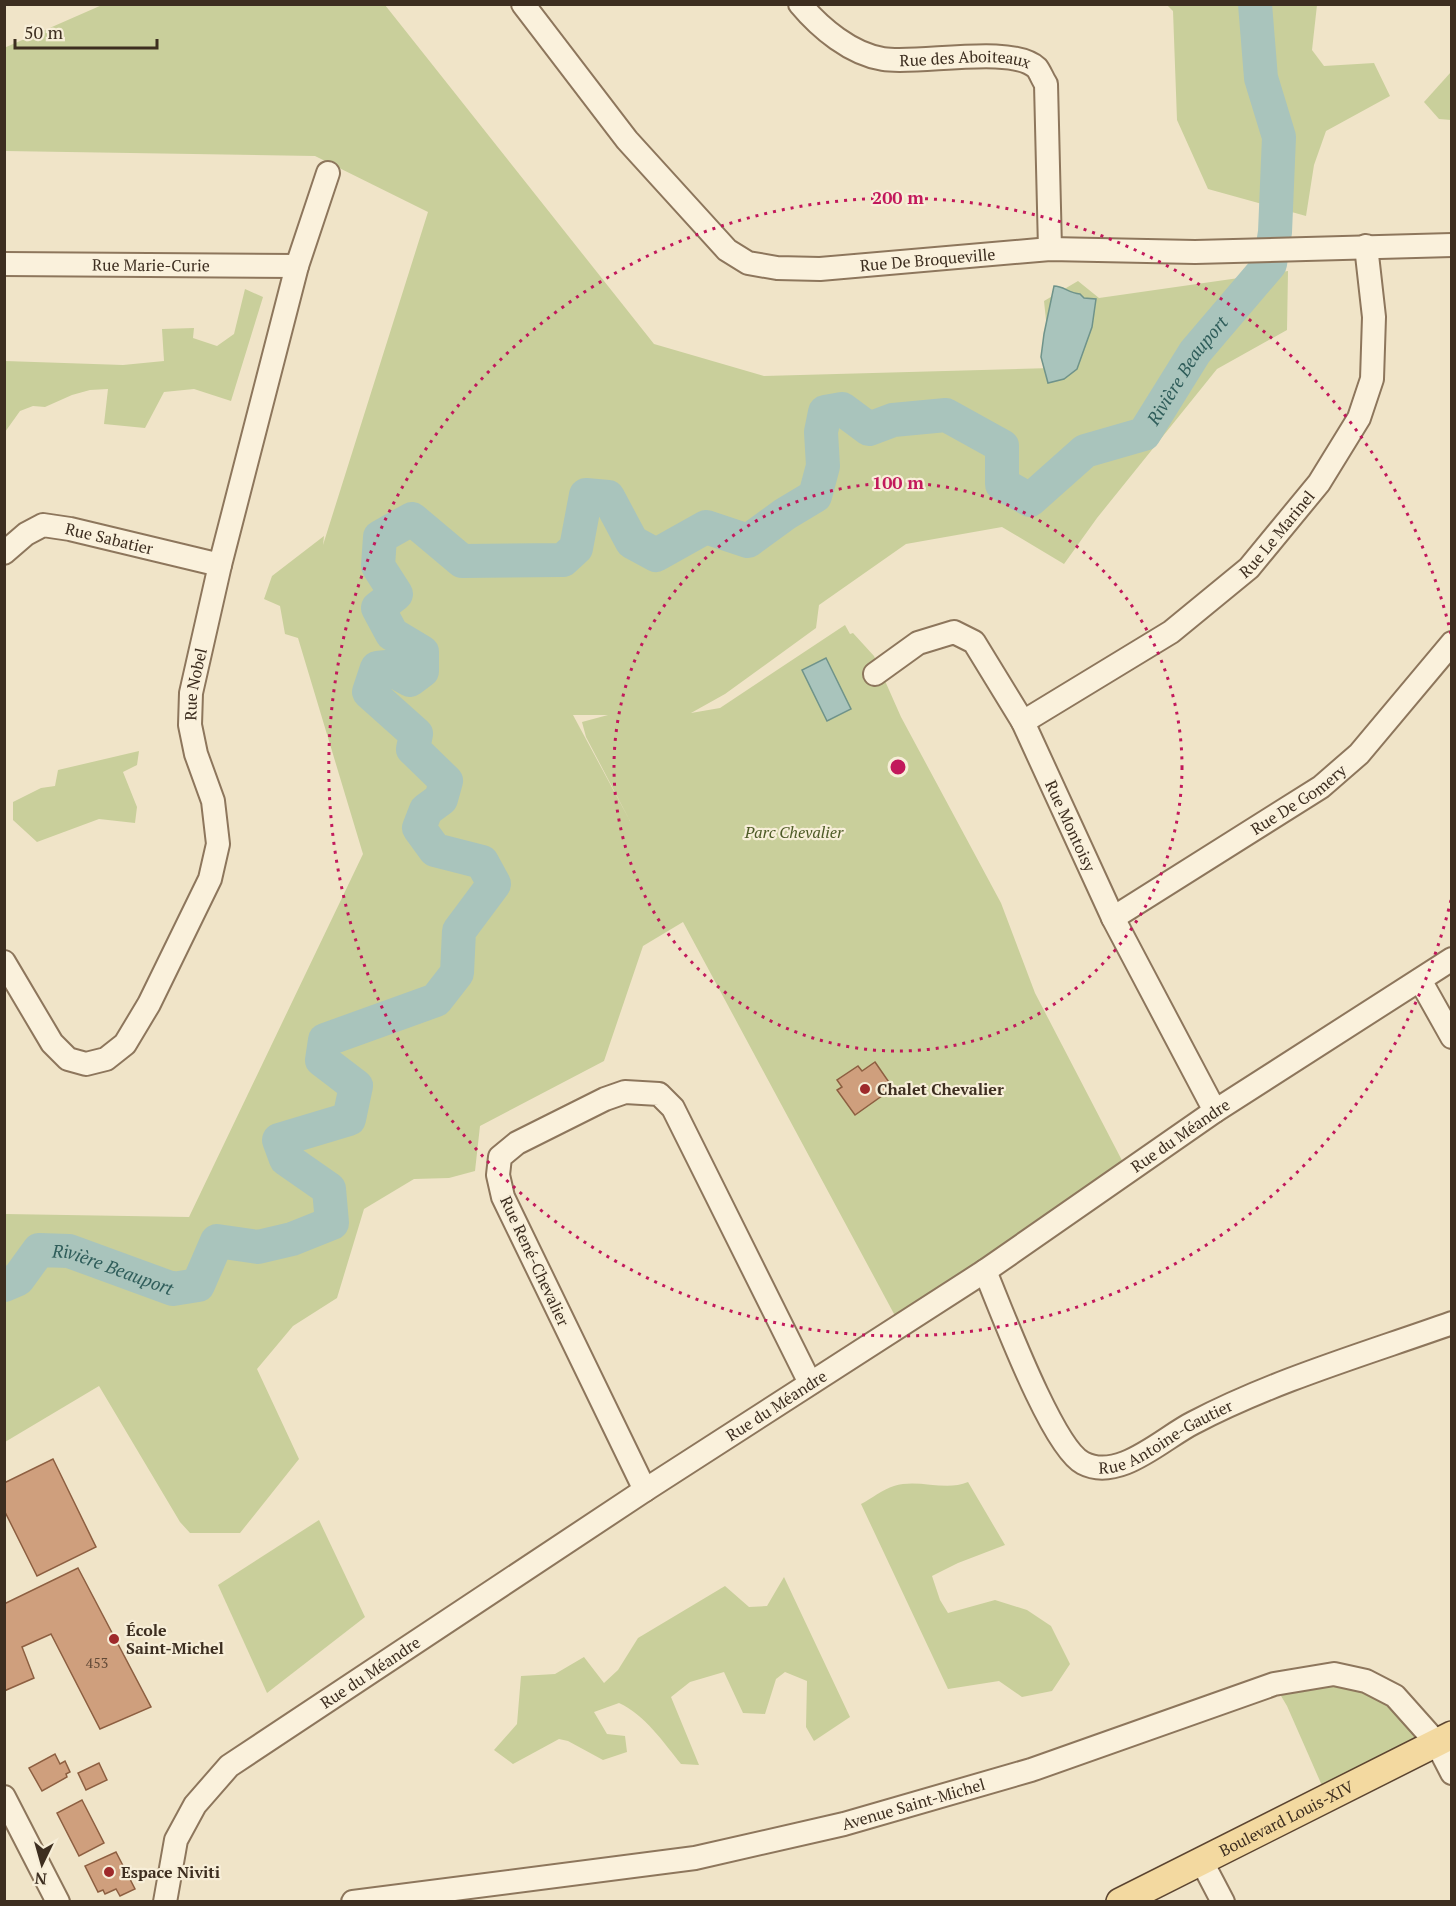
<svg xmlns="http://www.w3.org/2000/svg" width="1456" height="1906" font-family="'PT Serif',serif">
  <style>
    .green { fill: #c9cf9b; fill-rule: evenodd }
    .water { fill: #a9c4bc; stroke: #6f938a; stroke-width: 1.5 }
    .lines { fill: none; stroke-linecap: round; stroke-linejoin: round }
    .river { stroke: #a9c4bc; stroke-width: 34 }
    .building { fill: #cf9f7d; stroke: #8d5f41; stroke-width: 1.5 }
    .minor-casing { stroke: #8d765c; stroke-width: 26 }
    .major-casing { stroke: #5b4430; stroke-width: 30 }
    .minor { stroke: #faf1dc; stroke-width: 22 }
    .major { stroke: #f3d9a0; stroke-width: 27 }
    .ring { fill: none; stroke: #c2185b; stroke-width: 3; stroke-dasharray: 3 6 }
    .poi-dot { fill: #9e2a2b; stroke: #f7eed8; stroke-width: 2 }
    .labels { text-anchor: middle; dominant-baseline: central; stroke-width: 4.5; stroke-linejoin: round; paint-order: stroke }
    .number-label { font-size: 14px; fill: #624a37 }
    .street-label { font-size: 16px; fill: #3d2e20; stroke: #f7eed8 }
    .park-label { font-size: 16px; font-style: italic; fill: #4d5a26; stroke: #f7eed8 }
    .poi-label { font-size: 16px; font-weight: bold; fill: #3d2e20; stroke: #f7eed8; text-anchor: start }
    .water-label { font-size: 18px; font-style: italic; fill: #2f5d5a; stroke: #f7eed8 }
    .centre { fill: #c2185b; stroke: #f7eed8; stroke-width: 3 }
    .ring-label { font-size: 18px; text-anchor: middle; font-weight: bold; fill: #c2185b; stroke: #f7eed8; stroke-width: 4.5; stroke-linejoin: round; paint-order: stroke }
  </style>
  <rect width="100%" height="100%" fill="#f0e4c8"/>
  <!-- green -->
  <g class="green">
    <path d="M102,5H385L654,344L764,376L1051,368L1044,301L1078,281L1099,298L1288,271L1287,330L1217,369L1097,518L1064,564L1002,527L906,544L819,605L816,628L725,694L691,713L720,708L845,625L850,634L853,633L874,656L901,717L1001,903L1035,993L1128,1172L900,1325L683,922L643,946L604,1061L480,1126L475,1171L449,1178L414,1179L364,1209L337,1298L293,1326L257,1369L299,1459L240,1533H190L180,1522L99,1386L5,1442V1214L189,1217L363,854L298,638L285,634L280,606L264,599L272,576L324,536L323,545L428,212L315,156L5,151L4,48ZM573,715H608L582,722L586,737L630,821Z"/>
    <path d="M1167,5H1317L1312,50L1324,66L1374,63L1390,96L1326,131L1314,165L1306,216L1208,189L1177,120L1173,11Z"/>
    <path d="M1451,72V120L1439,119L1424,102Z"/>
    <path d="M245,289L263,297L231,401L194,389L164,392L145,428L104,424L108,389L90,390L72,395L45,407L33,406L20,411L5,432V361L123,365L164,361L162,329L194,328L193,338L217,346L234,334Z"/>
    <path d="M139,751L137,765L123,772L137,807L135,823L99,819L37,842L13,820V802L41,788L55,786L58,770Z"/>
    <path d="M968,1482L1005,1545L958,1563L932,1576L940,1600L948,1613L995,1600L1027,1610L1051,1626L1070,1664L1052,1691L1022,1697L999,1681L948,1689L861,1504C871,1499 883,1489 894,1486C918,1478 945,1492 968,1482Z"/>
    <path d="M319,1520L365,1617L267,1693L218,1585Z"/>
    <path d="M784,1577L850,1717L814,1741L806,1727L807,1681L785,1672L776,1679L765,1714L743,1713L724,1672L690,1682L671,1697L699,1765L681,1764C664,1743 644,1714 619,1703L594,1712L607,1734L625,1736L627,1752L603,1760L568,1741L559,1739L513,1764L494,1750L517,1724L521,1676L555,1674L584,1657L604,1683L618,1670L638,1638L725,1586L749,1607L767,1606Z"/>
    <path d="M1366,1681L1436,1742L1327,1797L1287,1706L1274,1684Z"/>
  </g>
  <!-- water -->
  <g class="water">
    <path d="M1054,286C1064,286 1068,293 1080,294L1084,298L1096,299L1092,327L1077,369L1064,379L1048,383L1041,357L1044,334Z"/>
    <path d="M826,658L851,709L827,721L802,670Z"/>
  </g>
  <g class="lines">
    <!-- river -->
    <path class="river" id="s1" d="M4,1285L18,1279L39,1250L69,1251L173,1289L198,1285L217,1241L258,1247L292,1239L332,1223L329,1189L286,1159L279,1140L349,1119L356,1086L322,1060L325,1040L436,1000L457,973L459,931L494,884L482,862L435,850L419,828L426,810L441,799L446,781L413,749L416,734L369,692L377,668L387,667L410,680L422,671V652L392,634L378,608L396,594L378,566L380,537L412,519L462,561L563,560L576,548L586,495L608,497L632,542L656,555L706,527L748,541L785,514L815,496L823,466L821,432L825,412L842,409L869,429L893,420L946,415L1002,446V484L1030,500L1085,451L1144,434L1195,352L1270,264L1275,232L1279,137L1261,78L1255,4"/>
  </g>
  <!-- building -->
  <g class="building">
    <path d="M875,1062L893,1088L855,1115L837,1090L842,1087L837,1080L858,1066L862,1071Z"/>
    <path d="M53,1459L96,1547L37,1576L4,1510V1483Z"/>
    <path d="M78,1568L151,1707L100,1729L51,1634L22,1647L34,1678L4,1691V1604Z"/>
    <path d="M55,1754L60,1764L65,1761L70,1772L66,1774L67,1777L42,1791L29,1768Z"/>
    <path d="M99,1763L107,1780L86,1790L78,1773Z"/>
    <path d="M82,1800L104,1843L79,1856L57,1813Z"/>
    <path d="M116,1852L135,1889L120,1896L116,1889L105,1894L103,1890L98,1892L85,1866Z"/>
  </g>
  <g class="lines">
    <!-- minor casing -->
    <g class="minor-casing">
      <g id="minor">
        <path id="s2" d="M523,4L627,140L727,250L748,263L777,268L820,269L1050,249L1195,252L1452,245"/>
        <path id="s3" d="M800,4C820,28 851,54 883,59C918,65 1011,44 1037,68C1040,72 1043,80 1046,84L1050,249"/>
        <path id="s4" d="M4,264L297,266"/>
        <path id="s5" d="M4,553L26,534L43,525L70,529L220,565"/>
        <path id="s6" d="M875,674L918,643L954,632L974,642L1023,722L1113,918L1215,1111"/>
        <path id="s7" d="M1023,722L1171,632L1249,568L1319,483L1359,418L1372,379L1374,317L1366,246"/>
        <path id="s8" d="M1113,918L1321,787L1359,754L1452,643"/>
        <path id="s9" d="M4,962L52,1043L68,1059L86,1064L106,1059L125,1044L149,1004L210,879L218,844L213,801L196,754L190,725L191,693L220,565L297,266L328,173"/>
        <path d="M1420,980L1452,1037"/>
        <path id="s10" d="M985,1271C1001,1309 1052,1447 1083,1463C1119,1482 1163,1438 1193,1423C1275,1380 1365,1354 1452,1323"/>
        <path d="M645,1490L503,1197L498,1175L500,1157L517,1143L605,1099L625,1092L659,1094L673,1108L810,1383"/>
        <path d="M4,1797L58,1902"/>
        <path d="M1201,1860L1223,1902"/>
        <path id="s11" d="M165,1902L176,1840L195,1805L229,1766L645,1490L985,1271L1215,1111L1452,959"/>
        <path id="s12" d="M353,1902L695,1858L844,1824L1031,1770L1274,1684L1334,1674L1366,1681L1395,1696L1436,1742L1452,1773"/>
      </g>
    </g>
    <!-- major casing -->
    <g class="major-casing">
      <g id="major">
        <path id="s13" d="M1120,1902L1452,1735"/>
      </g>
    </g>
    <!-- minor -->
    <use href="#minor" class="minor"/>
    <!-- major -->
    <use href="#major" class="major"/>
  </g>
  <!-- distance rings -->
  <g class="ring">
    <circle cx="898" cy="767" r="284"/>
    <path d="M1451 900A569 569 0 1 1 1451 634"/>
  </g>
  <!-- markers -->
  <g class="poi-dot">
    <circle cx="865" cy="1089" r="6"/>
    <circle cx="114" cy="1639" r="6"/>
    <circle cx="109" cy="1872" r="6"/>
  </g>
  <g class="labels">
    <!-- number labels -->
    <g class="number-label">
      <text x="97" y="1662">453</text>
    </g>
    <!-- street labels -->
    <g class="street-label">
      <text stroke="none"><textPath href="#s3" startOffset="184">Rue des Aboiteaux</textPath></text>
      <text stroke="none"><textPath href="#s2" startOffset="525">Rue De Broqueville</textPath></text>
      <text stroke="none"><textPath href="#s4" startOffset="147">Rue Marie-Curie</textPath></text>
      <text stroke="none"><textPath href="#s7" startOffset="318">Rue Le Marinel</textPath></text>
      <text stroke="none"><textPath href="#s5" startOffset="116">Rue Sabatier</textPath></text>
      <text stroke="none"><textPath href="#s9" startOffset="566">Rue Nobel</textPath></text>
      <text stroke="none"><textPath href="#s8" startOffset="220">Rue De Gomery</textPath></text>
      <text stroke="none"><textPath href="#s6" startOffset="321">Rue Montoisy</textPath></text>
      <text stroke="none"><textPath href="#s11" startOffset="1296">Rue du Méandre</textPath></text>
      <text transform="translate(535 1261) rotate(65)">Rue René-Chevalier</text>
      <text stroke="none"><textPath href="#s11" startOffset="810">Rue du Méandre</textPath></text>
      <text stroke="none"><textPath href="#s10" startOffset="308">Rue Antoine-Gautier</textPath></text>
      <text stroke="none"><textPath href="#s11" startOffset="324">Rue du Méandre</textPath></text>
      <text stroke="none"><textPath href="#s12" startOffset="570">Avenue Saint-Michel</textPath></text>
      <text stroke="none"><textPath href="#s13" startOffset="186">Boulevard Louis-XIV</textPath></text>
    </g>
    <!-- park labels -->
    <g class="park-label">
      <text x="794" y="832">Parc Chevalier</text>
    </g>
    <!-- poi labels -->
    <g class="poi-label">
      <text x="877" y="1089">Chalet Chevalier</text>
      <text x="126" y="1630">École<tspan x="126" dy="18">Saint-Michel</tspan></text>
      <text x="121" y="1872">Espace Niviti</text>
    </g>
    <!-- water labels -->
    <g class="water-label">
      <text stroke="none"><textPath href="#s1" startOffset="2560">Rivière Beauport</textPath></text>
      <text stroke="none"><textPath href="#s1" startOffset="128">Rivière Beauport</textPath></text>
    </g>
  </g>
  <circle cx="898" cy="767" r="9" class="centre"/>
  <g class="ring-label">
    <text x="898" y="204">200 m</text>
    <text x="898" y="489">100 m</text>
  </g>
  <!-- border -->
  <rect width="1456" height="1906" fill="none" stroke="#3d2e20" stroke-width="12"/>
  <!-- north arrow -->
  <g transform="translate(42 1864) rotate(185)" stroke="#f7eed8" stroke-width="4.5" paint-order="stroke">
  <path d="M0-4.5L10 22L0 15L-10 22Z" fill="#3d2e20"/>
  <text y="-9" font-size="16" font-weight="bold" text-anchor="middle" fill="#3d2e20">N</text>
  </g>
  <!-- scale -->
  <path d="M15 39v9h142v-9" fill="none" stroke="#3d2e20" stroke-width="3"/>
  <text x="24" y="39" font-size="18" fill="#3d2e20" stroke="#f7eed8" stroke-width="4.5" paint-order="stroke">50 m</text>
</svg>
